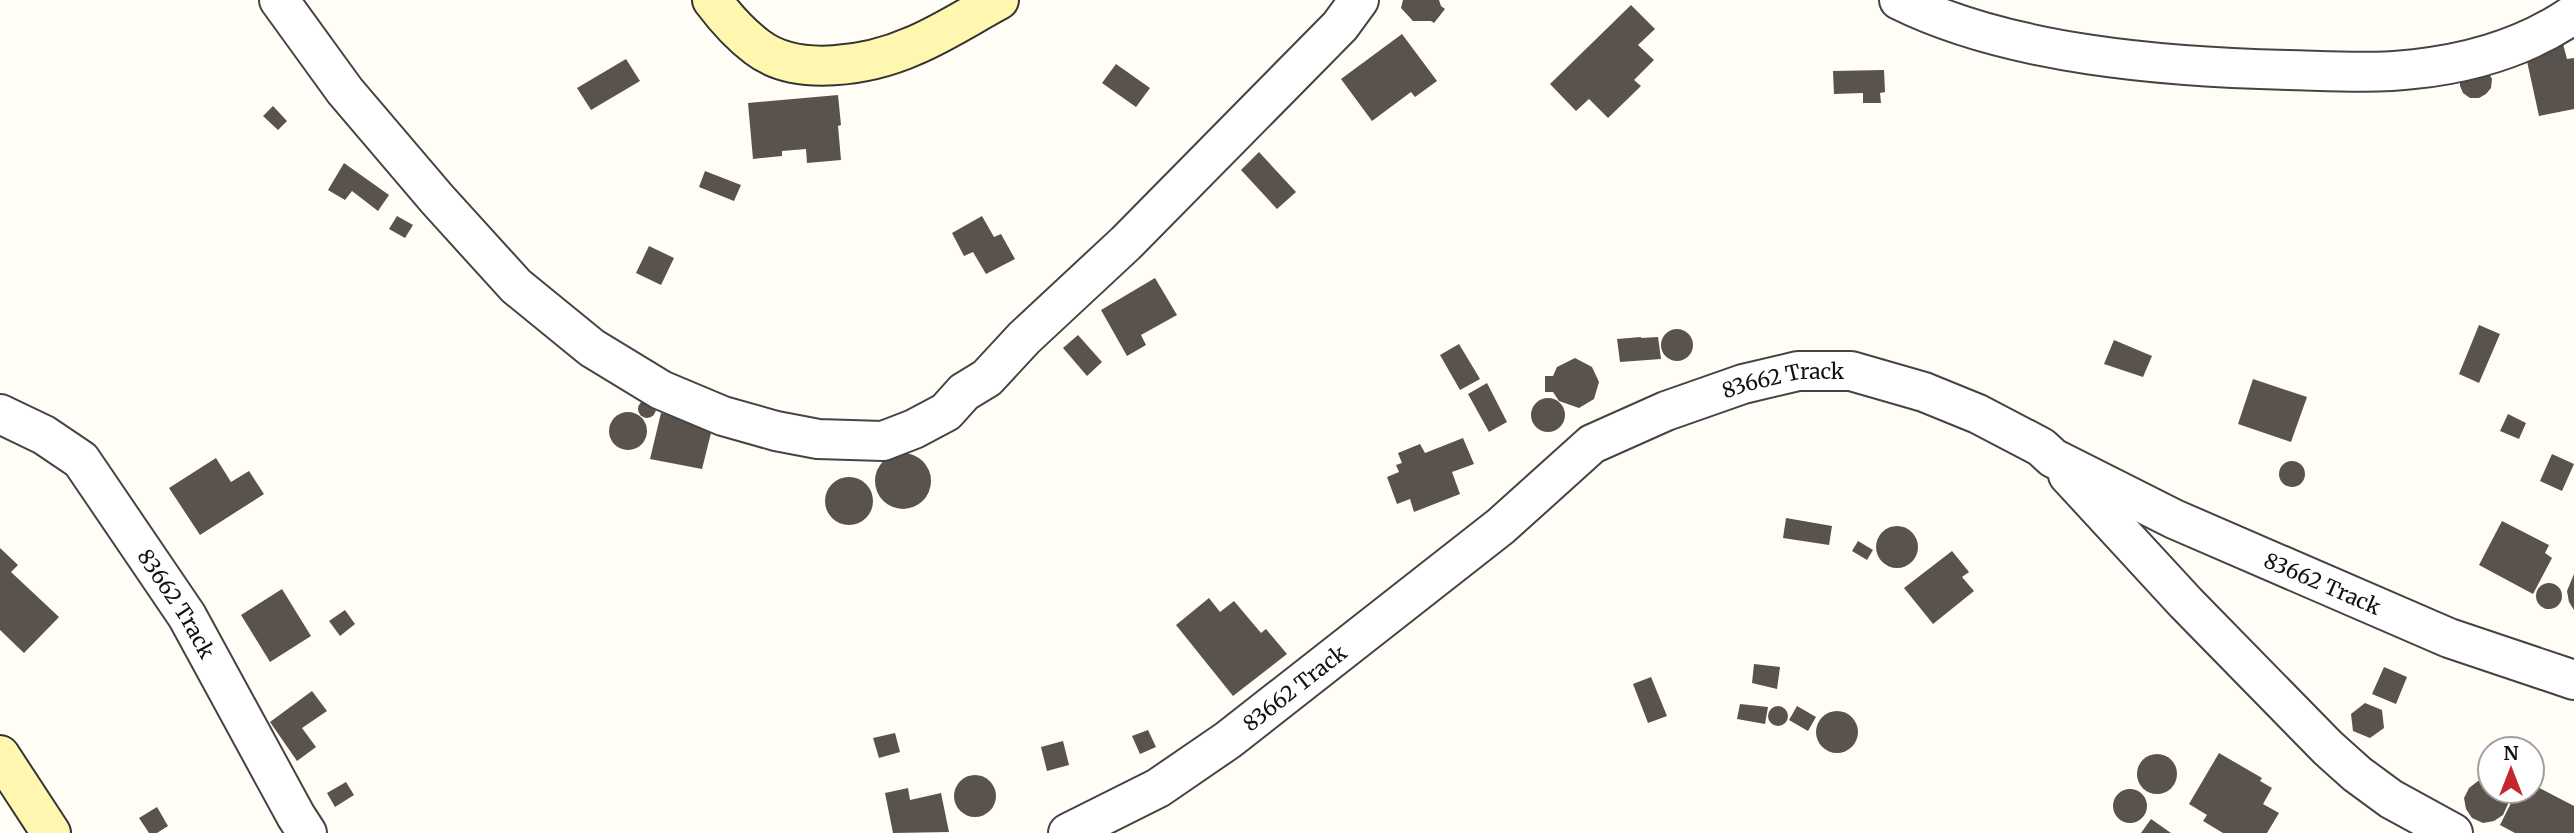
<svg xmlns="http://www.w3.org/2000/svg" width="2574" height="833" font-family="Merriweather,serif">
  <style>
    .building { fill: #5a524d }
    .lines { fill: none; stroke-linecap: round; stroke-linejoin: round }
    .street-casing { stroke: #444; stroke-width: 42 }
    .secondary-casing { stroke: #333; stroke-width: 42 }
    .street { stroke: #fff; stroke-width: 38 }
    .secondary { stroke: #fff6b0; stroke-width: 38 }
    .labels { text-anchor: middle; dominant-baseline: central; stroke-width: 7; stroke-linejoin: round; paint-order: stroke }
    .street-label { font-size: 21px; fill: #111; stroke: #fff }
  </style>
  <rect width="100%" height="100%" fill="#fffdf5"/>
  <!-- building -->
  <g class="building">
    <path d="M1403,0H1439L1441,6L1445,9L1434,23L1431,21H1413L1401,8Z"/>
    <path d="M1631,5L1655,29L1638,45L1654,60L1634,80L1641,86L1608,118L1589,99L1576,111L1550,84Z"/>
    <path d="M1402,34L1437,81L1415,97L1411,92L1372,121L1341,79Z"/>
    <path d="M2563,44L2567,59L2574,58V109L2539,116L2525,52Z"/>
    <path d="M626,59L640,81L591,110L577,88Z"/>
    <path d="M1116,64L1150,88L1136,107L1102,83Z"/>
    <path d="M1884,70L1885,92L1880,93L1881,103H1863V93L1834,94L1833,71Z"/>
    <path d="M2488,72L2492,79L2491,88L2486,94L2479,98H2470L2463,93L2460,86V77Z"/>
    <path d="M838,95L841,125L838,126L841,160L807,163L806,149L782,151V156L753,159L748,103Z"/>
    <path d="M273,106L287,121L278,130L263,116Z"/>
    <path d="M1259,152L1296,192L1277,209L1241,170Z"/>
    <path d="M344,163L389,195L378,211L352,191L345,200L328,190Z"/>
    <path d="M705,171L741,185L734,201L699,187Z"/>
    <path d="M397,216L413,225L405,238L389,229Z"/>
    <path d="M982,216L994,237L1001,234L1015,259L986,274L973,252L964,256L952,233Z"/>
    <path d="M649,246L674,258L661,285L636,273Z"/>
    <path d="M1155,278L1177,315L1141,335L1146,345L1127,356L1101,310Z"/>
    <path d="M2479,325L2500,334L2479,383L2459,374Z"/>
    <circle cx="1677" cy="345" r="16"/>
    <path d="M1078,335L1102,362L1087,376L1063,348Z"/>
    <path d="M1641,337V338L1658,337L1661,359L1620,362L1617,339Z"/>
    <path d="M2114,340L2152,356L2143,377L2104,364Z"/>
    <path d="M1459,344L1480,379L1460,390L1440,355Z"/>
    <path d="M1575,358L1592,367L1599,382L1594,399L1579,408L1559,401L1553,392H1545V376H1553L1557,367Z"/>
    <path d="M2253,379L2307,397L2291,442L2238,424Z"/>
    <path d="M1487,383L1507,422L1489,432L1468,394Z"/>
    <circle cx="1548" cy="415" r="17"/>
    <circle cx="647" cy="409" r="9"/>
    <circle cx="628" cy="431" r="19"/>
    <path d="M661,413L692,420L691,424L712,429L702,469L650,459Z"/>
    <path d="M2508,414L2526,423L2519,439L2500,431Z"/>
    <path d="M1463,438L1474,464L1452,472L1460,494L1414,512L1410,499L1397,504L1387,477L1399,472L1396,465L1402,463L1398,453L1420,444L1425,453Z"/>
    <circle cx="903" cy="481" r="28"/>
    <path d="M2552,454L2574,464L2562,491L2540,481Z"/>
    <path d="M216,458L231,482L249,471L264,494L200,535L169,488Z"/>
    <circle cx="2292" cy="474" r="13"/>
    <circle cx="849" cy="501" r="24"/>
    <path d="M1786,518L1832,526L1829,545L1783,538Z"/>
    <path d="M2502,521L2549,545L2545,553L2552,558L2533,594L2479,565Z"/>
    <circle cx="1897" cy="547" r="21"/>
    <path d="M1858,541L1873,550L1867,560L1852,551Z"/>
    <path d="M0,548L18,565L11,572L59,617L24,653L0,630Z"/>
    <path d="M1952,551L1969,572L1962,577L1974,591L1933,624L1904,588Z"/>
    <path d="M2574,574V610L2569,602L2567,591Z"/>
    <circle cx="2549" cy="596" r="13"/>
    <path d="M282,589L311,636L270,662L241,615Z"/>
    <path d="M1209,598L1220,612L1234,601L1261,633L1266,629L1287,654L1233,696L1176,625Z"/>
    <path d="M345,610L355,624L340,636L329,621Z"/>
    <path d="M1754,664L1780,667L1777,689L1752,683Z"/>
    <path d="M2384,667L2407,677L2396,704L2372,694Z"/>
    <path d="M1651,677L1667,716L1648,723L1633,684Z"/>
    <path d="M312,691L327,711L302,728L316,747L297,761L270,722Z"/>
    <path d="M2365,703L2382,710L2384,728L2370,738L2353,731L2351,714Z"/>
    <path d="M1740,704L1768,707L1765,724L1737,719Z"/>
    <path d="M1797,706L1816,717L1808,731L1789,720Z"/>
    <circle cx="1778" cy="716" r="10"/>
    <circle cx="1837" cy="732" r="21"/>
    <path d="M1148,730L1156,747L1140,754L1132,736Z"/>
    <path d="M895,733L900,752L879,758L873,738Z"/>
    <path d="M1063,741L1069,765L1047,771L1041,747Z"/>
    <path d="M2219,753L2262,778L2260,781L2272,788L2263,804L2279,813L2267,833H2223L2203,821L2207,815L2189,804Z"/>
    <circle cx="2157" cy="774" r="20"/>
    <circle cx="975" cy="796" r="21"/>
    <path d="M2490,780V791H2505L2508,804L2503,815L2494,821L2483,823L2472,818L2466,809L2464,798L2469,788L2478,781Z"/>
    <path d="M346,782L354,795L335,807L327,793Z"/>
    <path d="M2532,784L2574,806V833H2515L2500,825L2517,791H2532Z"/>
    <path d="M908,788L910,800L941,793L949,832L893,833L885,793Z"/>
    <circle cx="2130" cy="806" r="17"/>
    <path d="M157,807L168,826L157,833H149L139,818Z"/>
    <path d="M2151,819L2171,833H2141Z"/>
  </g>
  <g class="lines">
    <!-- street casing -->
    <g class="street-casing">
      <g id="street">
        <path d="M279,0L345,91L437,199L516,286L592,348L661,390L723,416L776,431L818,439L883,441L914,429L946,412L964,392L987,378L1024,338L1126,243L1340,26L1359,0"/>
        <path d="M1899,0C2010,55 2166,67 2288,70C2330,71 2373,74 2415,69C2471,63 2528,46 2574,14"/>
        <path id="s1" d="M0,414L44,435L81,460L187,616L296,816L307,833"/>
        <path d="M2068,475L2186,603L2328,748L2357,774L2391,799L2453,833"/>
        <path id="s2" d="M1068,833L1158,788L1228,740L1501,526L1592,444L1666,411L1743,384L1798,371H1851L1924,392L1978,414L2041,447L2053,458L2174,519L2449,638L2574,680"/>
      </g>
    </g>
    <!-- secondary casing -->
    <g class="secondary-casing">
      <g id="secondary">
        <path d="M712,0C724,16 741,35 757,47C797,78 870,65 913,46C942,34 971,15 999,0"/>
        <path d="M0,755L51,833"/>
      </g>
    </g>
    <!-- street -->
    <use href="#street" class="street"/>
    <!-- secondary -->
    <use href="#secondary" class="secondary"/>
  </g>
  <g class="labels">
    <!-- street labels -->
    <g class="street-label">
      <text stroke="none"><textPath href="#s2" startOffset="858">83662 Track</textPath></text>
      <text stroke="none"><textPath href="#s2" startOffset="1446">83662 Track</textPath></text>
      <text stroke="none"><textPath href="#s1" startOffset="266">83662 Track</textPath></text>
      <text stroke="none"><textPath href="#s2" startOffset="270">83662 Track</textPath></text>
    </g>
  </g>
  <!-- north arrow -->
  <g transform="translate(2511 770)"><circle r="33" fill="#ffffff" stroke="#a0a0a0" stroke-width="2"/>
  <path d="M0-5L12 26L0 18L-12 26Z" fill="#c4262e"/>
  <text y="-10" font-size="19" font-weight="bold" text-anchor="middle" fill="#111111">N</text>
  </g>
</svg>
